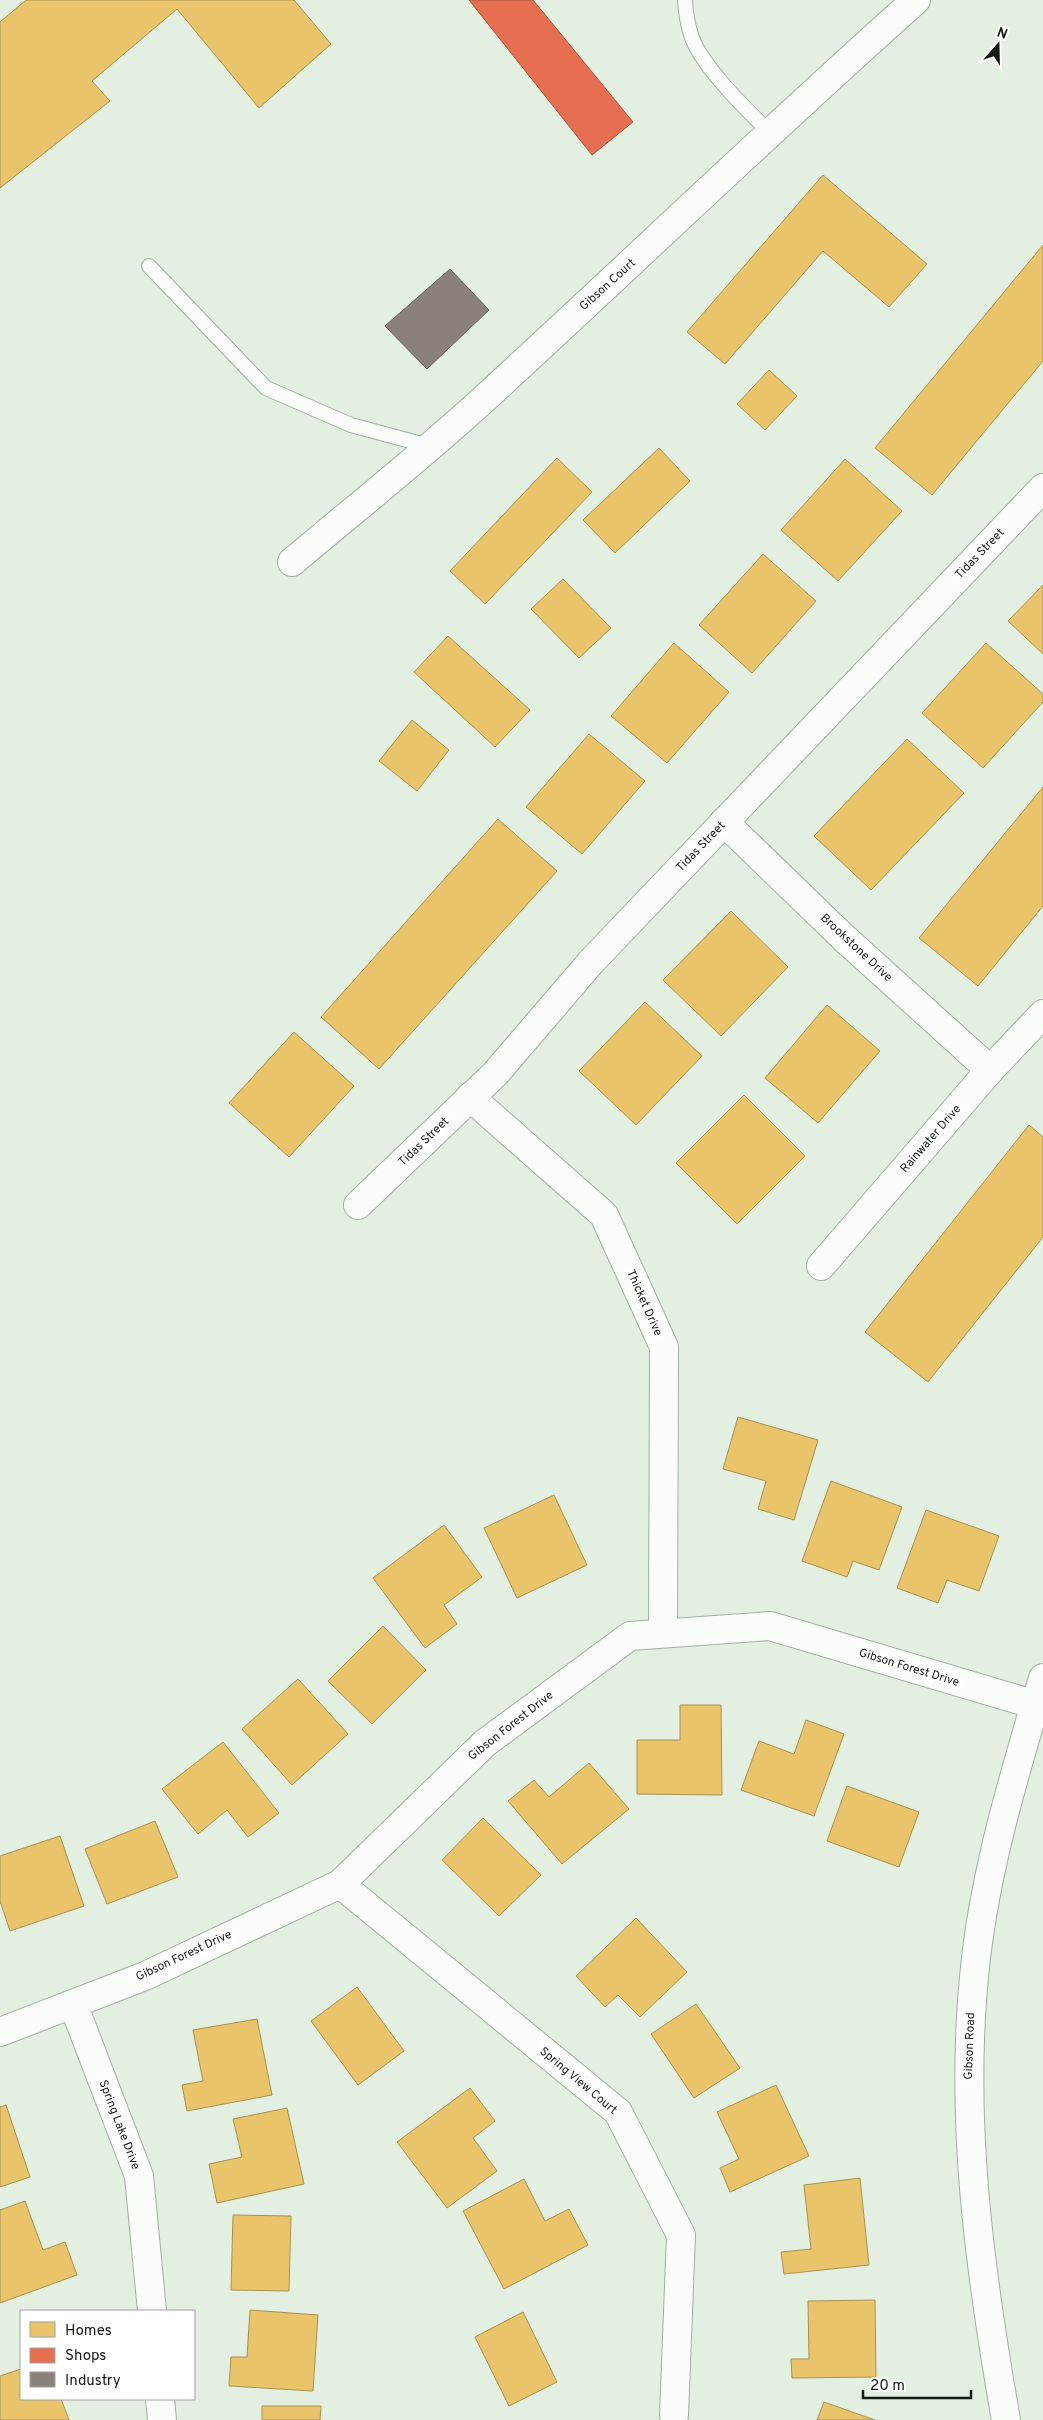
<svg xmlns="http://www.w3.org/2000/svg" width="1043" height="2420" font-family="Overpass,sans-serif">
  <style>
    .homes { fill: #e9c46a; stroke: #a89150 }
    .shops { fill: #e76f51; stroke: #a7563e }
    .industry { fill: #8a817c; stroke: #66625c }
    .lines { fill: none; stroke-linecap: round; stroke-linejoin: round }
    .service-casing { stroke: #a3aea3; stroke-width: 16 }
    .minor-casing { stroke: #a3aea3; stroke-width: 30 }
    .tertiary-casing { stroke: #a3aea3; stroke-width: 30 }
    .service { stroke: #fbfdfa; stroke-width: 14 }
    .minor { stroke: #fbfdfa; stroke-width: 28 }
    .tertiary { stroke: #fbfdfa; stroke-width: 28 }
    .labels { text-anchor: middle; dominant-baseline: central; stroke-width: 5; stroke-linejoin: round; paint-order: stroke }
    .street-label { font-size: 12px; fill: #121b12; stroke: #fff }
  </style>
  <rect width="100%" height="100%" fill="#e2efe1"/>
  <!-- homes -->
  <g class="homes">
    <path d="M26,0H294L331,44L259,108L177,9L92,81L110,101L0,188V22Z"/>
    <path d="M823,175L927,264L889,307L823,251L725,364L687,332Z"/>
    <path d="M1043,245V361L932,495L875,448Z"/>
    <path d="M769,370L797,396L765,430L737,404Z"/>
    <path d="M659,448L690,481L615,553L583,520Z"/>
    <path d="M557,458L592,492L485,604L450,571Z"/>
    <path d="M845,459L902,511L838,581L781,530Z"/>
    <path d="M763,554L816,601L752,673L699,625Z"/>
    <path d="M563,579L611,628L579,658L531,609Z"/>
    <path d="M1043,585V654L1008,621Z"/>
    <path d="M448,636L530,710L495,747L414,672Z"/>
    <path d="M674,643L729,692L667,763L611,716Z"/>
    <path d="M986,643L1043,694V702L983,768L922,713Z"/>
    <path d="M412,720L449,750L417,791L379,761Z"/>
    <path d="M589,734L645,781L582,854L526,807Z"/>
    <path d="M907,739L964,793L871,890L814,836Z"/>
    <path d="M1043,787V906L978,986L919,938Z"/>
    <path d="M498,819L557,871L379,1069L321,1017Z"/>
    <path d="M731,911L788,967L721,1036L663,980Z"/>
    <path d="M645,1002L702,1056L636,1125L579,1071Z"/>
    <path d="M827,1005L880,1051L818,1123L765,1078Z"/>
    <path d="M294,1032L354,1086L289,1157L229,1103Z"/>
    <path d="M744,1095L805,1156L737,1224L676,1163Z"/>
    <path d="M1029,1125L1043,1137V1237L928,1382L865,1332Z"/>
    <path d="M738,1417L818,1440L794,1520L758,1509L766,1481L723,1469Z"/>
    <path d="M831,1481L902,1507L879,1570L853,1561L847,1577L802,1561Z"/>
    <path d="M554,1495L587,1565L517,1598L484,1528Z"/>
    <path d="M926,1510L999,1536L979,1591L947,1580L938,1603L897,1588Z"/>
    <path d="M444,1525L482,1577L444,1605L457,1624L425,1648L373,1578Z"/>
    <path d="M383,1626L426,1670L372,1724L328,1681Z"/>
    <path d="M298,1679L348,1734L292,1785L242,1729Z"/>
    <path d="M680,1705H721L722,1795L637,1794V1740H680Z"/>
    <path d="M806,1720L844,1734L814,1816L741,1790L759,1741L794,1754Z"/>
    <path d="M223,1742L279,1813L248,1837L227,1810L198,1834L162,1789Z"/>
    <path d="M589,1763L629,1809L562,1864L508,1801L534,1780L549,1797Z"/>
    <path d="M847,1786L919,1812L899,1867L827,1841Z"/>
    <path d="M483,1818L541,1875L499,1916L442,1860Z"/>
    <path d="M155,1821L178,1877L107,1904L85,1849Z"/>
    <path d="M60,1836L84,1906L10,1931L0,1901V1856Z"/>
    <path d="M636,1918L687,1972L640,2017L618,1995L605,2007L576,1976Z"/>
    <path d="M357,1987L404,2051L358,2085L311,2021Z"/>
    <path d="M696,2004L740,2068L694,2098L651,2034Z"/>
    <path d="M257,2019L272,2095L187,2111L182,2085L203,2081L193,2030Z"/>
    <path d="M776,2085L809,2156L730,2192L720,2168L739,2159L717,2112Z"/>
    <path d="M470,2088L495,2121L473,2138L497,2171L447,2208L397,2142Z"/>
    <path d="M6,2105L30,2177L0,2187V2107Z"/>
    <path d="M287,2108L304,2184L217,2203L209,2164L242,2157L233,2119Z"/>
    <path d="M860,2178L869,2265L784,2274L781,2252L811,2249L804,2185Z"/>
    <path d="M524,2179L545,2221L569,2209L588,2245L504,2289L463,2211Z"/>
    <path d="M25,2201L43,2250L65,2242L77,2275L0,2303V2210Z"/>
    <path d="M233,2215L291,2216L289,2291L231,2290Z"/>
    <path d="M875,2300L876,2377L792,2378L791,2359H809L808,2301Z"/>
    <path d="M250,2310L318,2315L313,2391L229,2386L231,2357H247Z"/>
    <path d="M523,2312L557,2382L509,2406L475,2337Z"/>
    <path d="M21,2369V2399H61L69,2420H0V2376Z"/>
    <path d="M824,2402L875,2420H817Z"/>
    <path d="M262,2406H321L320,2420H262Z"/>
  </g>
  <!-- shops -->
  <path class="shops" d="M469,0H533L633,122L592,155Z"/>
  <!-- industry -->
  <path class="industry" d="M450,269L489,310L427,369L385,326Z"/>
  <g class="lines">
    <!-- service casing -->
    <g class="service-casing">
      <g id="service">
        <path d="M685,0C686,16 690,38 699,52C717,81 746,109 770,133"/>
        <path d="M149,266L266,388L351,425L429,446"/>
      </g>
    </g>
    <!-- minor casing -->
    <g class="minor-casing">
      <g id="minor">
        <path d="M292,562C356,508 423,455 485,398C629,266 770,130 916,0"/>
        <path d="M724,822L844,938L990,1070"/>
        <path d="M470,1097L604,1215L664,1347L663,1633"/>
        <path d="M358,1205L495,1074L591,962L1043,488"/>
        <path d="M821,1266L990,1070L1043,1014"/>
        <path d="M340,1884L618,2112L681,2235L674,2415"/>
        <path d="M73,2004L139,2176L152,2311"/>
        <path d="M0,2032L145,1976L340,1884L485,1743L630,1636L770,1626L1043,1707"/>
        <path d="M160,2399L162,2420"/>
      </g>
    </g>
    <!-- tertiary casing -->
    <g class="tertiary-casing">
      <path id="tertiary" d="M1006,2420C979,2267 958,2113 976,1958C987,1863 1016,1769 1043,1678"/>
    </g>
    <!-- service -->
    <use href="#service" class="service"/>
    <!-- minor -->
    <use href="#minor" class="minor"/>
    <!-- tertiary -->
    <use href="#tertiary" class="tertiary"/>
  </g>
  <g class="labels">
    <!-- street labels -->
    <g class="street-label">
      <text transform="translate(608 285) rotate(-42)">Gibson Court</text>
      <text transform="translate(980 554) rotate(-46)">Tidas Street</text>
      <text transform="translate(701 847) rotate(-46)">Tidas Street</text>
      <text transform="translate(856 948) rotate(43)">Brookstone Drive</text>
      <text transform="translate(931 1139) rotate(-49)">Rainwater Drive</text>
      <text transform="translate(424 1142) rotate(-44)">Tidas Street</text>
      <text transform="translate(644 1303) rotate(66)">Thicket Drive</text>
      <text transform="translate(909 1668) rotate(17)">Gibson Forest Drive</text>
      <text transform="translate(511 1726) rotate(-38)">Gibson Forest Drive</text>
      <text transform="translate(184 1956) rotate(-25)">Gibson Forest Drive</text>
      <text transform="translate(970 2046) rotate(-88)">Gibson Road</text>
      <text transform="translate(578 2081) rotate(40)">Spring View Court</text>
      <text transform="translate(119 2125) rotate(69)">Spring Lake Drive</text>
    </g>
  </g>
  <!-- legend -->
  <rect x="20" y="2310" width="175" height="90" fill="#ffffff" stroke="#a0a4a0"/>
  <rect x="30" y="2322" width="25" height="15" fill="#e9c46a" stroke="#a0a4a0"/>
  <text x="65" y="2335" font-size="15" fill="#121b12">Homes</text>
  <rect x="30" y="2348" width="25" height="15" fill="#e76f51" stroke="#a0a4a0"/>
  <text x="65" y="2360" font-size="15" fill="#121b12">Shops</text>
  <rect x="30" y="2372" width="25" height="15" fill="#8a817c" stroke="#a0a4a0"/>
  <text x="65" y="2385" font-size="15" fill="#121b12">Industry</text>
  <!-- north arrow -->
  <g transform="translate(998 45) rotate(20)" stroke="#ffffff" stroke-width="4" paint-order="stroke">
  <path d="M0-4L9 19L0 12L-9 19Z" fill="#121b12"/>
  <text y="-8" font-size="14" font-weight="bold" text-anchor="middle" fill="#121b12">N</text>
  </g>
  <!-- scale -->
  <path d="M863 2390v8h108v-8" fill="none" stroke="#121b12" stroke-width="2.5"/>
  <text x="870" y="2390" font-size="15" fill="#121b12" stroke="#ffffff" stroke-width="4" paint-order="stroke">20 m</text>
</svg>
